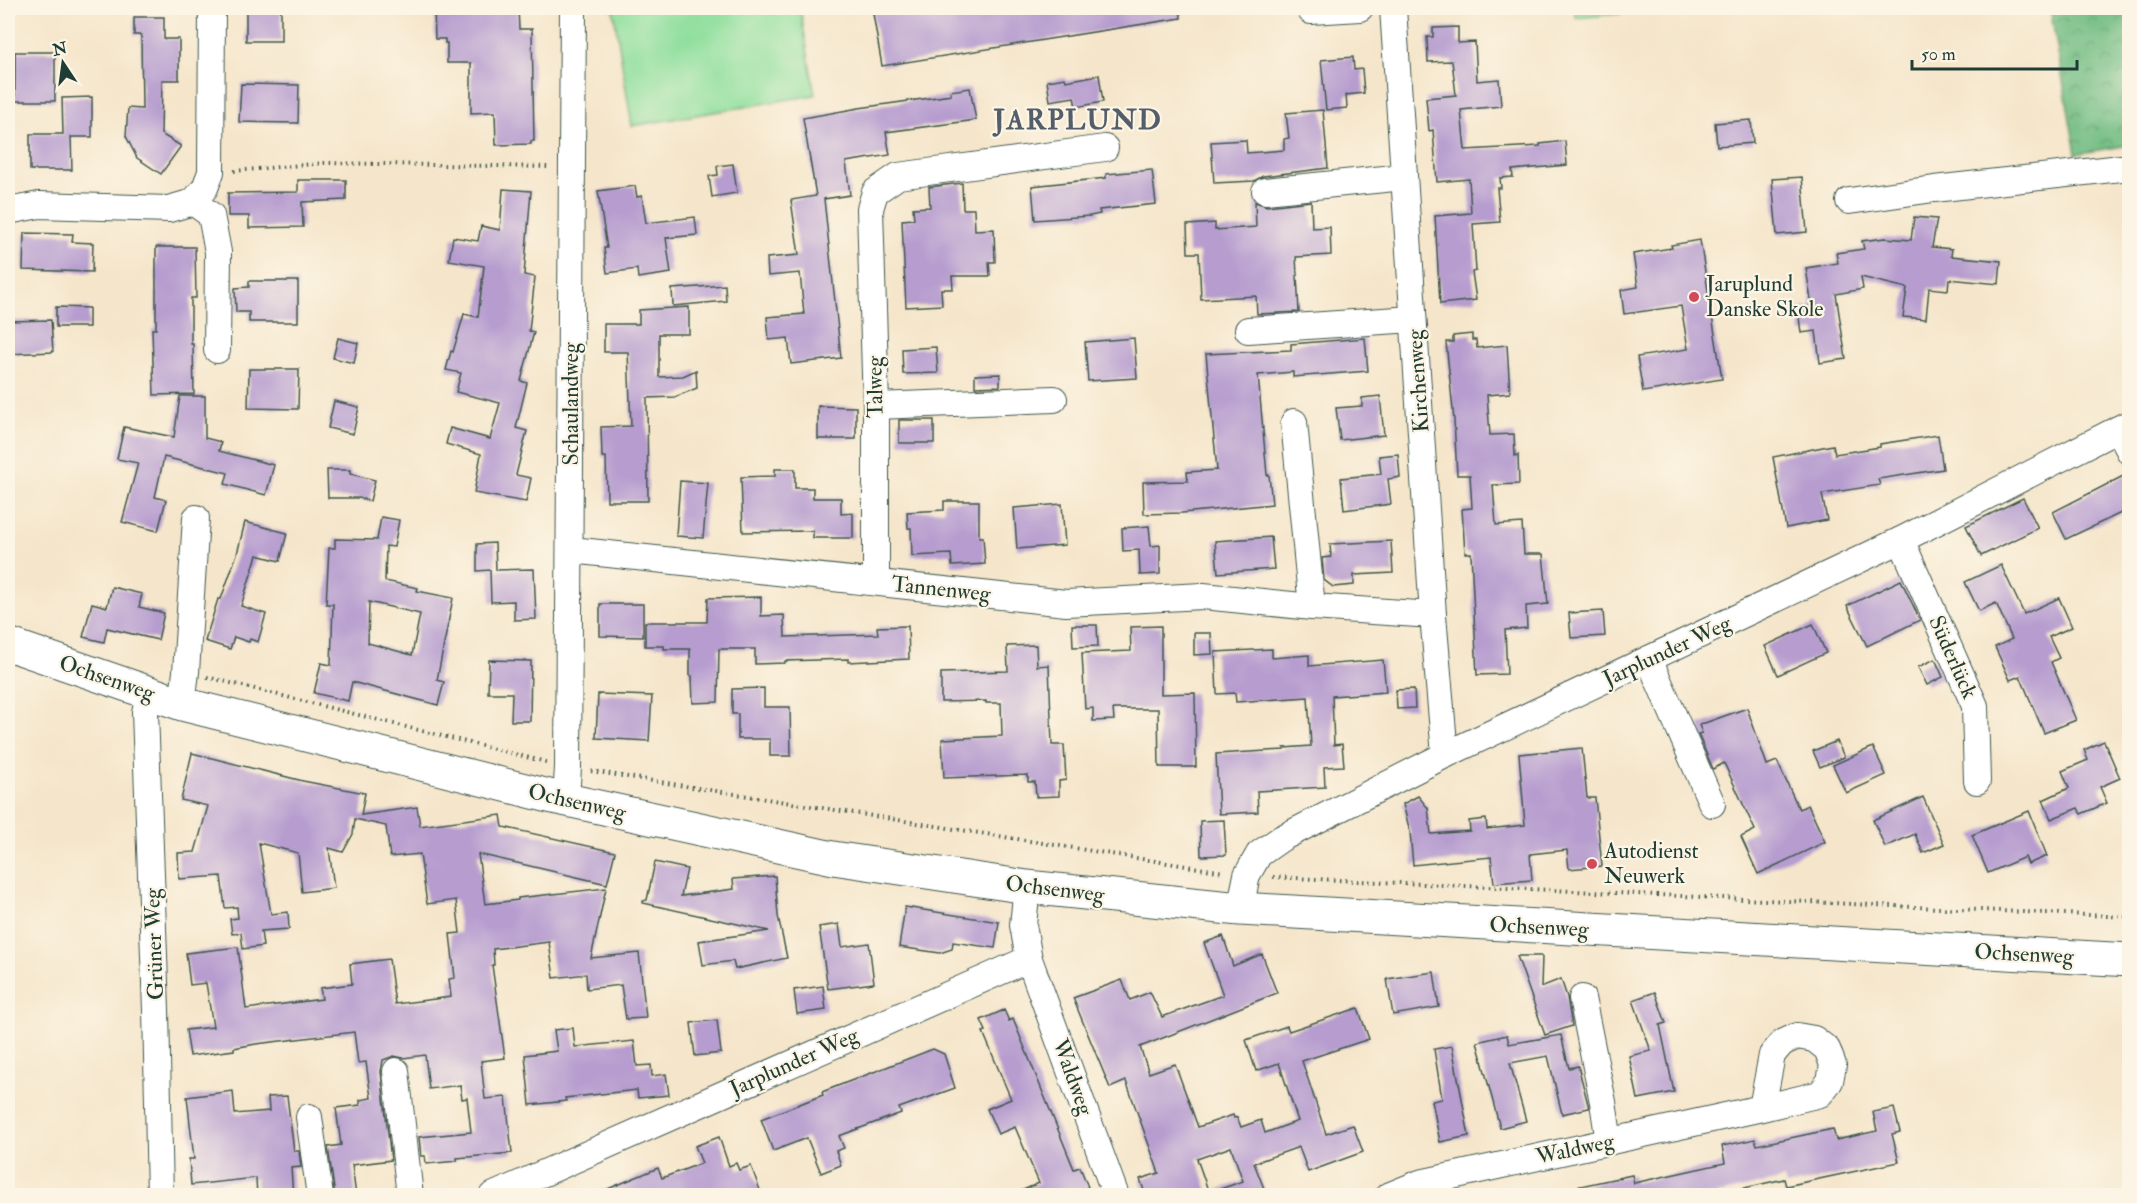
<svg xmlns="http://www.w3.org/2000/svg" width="2137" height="1203" font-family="'IM FELL Double Pica',serif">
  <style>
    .forest { fill: url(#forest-crowns); stroke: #4a7e5c; stroke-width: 1.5 }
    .park { fill: #90df9e; stroke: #588e69; stroke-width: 1.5 }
    .building { fill: #b69ccf; fill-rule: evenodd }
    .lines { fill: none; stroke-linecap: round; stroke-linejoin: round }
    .minor-casing { stroke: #3f564b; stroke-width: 28 }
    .major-casing { stroke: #3f564b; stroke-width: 35 }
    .path { stroke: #3f564b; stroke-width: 4; stroke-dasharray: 1.5 4.5; stroke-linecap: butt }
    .minor { stroke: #fff; stroke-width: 26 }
    .major { stroke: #fff; stroke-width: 33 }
    .poi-dot { fill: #d1495b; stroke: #fcf5e5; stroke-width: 2 }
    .labels { text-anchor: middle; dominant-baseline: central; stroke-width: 4.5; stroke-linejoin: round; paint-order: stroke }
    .poi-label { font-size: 22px; fill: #1f3d34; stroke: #fcf5e5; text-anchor: start }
    .street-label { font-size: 22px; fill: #1f3d34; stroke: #fcf5e5 }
    .district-label { font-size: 28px; font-weight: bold; letter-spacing: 1.5px; fill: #545e6a; stroke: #fcf5e5 }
  </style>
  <defs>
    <pattern id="forest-crowns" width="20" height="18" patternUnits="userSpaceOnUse" patternTransform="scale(1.5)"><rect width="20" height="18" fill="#74be85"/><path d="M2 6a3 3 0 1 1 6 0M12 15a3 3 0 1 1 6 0" fill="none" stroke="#5f9c6e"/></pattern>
  </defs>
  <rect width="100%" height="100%" fill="#fcf5e5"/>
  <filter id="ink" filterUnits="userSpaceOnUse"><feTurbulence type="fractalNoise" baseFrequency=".0167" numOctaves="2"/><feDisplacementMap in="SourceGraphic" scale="12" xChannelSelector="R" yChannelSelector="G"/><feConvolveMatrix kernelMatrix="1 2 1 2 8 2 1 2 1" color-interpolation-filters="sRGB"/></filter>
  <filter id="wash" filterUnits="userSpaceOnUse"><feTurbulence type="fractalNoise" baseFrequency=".008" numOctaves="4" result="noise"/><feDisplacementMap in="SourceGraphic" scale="24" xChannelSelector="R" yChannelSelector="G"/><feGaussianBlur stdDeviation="1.35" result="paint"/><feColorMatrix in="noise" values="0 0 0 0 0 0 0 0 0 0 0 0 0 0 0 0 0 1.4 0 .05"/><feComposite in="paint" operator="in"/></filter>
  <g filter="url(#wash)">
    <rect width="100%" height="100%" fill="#f5e6cb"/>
    <!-- forest -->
    <path class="forest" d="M2050,8H2129V145L2076,154Z"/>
    <!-- park -->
    <g class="park">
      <path d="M613,8H800L815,95L632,126Z"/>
      <path d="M1575,8H1677L1576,18Z"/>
    </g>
    <g id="blocks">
      <!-- building -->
      <g class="building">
        <rect x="246" y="8" width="35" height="33"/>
        <path d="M434,8H518L519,29H532L534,141H531V144L496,145L495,112L471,113V63H447V43H445V39H435Z"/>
        <path d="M872,8H1180L1181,18L882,66Z"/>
        <path d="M134,17H164V39H179V80H162L161,134L181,146L161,174L137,158L126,136L128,108L142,109L141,35H134Z"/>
        <path d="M1458,27V43L1475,42L1477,81L1499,79L1501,106L1461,110L1465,150L1540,146V144L1565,141L1567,165L1512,170L1513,177L1500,178L1501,188H1497L1500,222L1473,224L1476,271L1472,272L1476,300L1440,304L1435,216L1471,213L1469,179L1437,182L1433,130L1429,131L1426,98L1456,95L1452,61L1428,62L1427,37H1433V28Z"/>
        <rect x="15" y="52" width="40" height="49"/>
        <path d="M1353,57L1354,70L1362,69L1364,93L1346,95L1347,108L1326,110L1321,60Z"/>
        <path d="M1099,75L1103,102L1076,107L1074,97L1050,101L1047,81L1065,78L1066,81Z"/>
        <path d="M241,84L299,85L298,123L239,122Z"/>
        <path d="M970,88L976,120L886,132L890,155L846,162L850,195L824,199L841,358L791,364L788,338L769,340L767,317L804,314L800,273L768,276L767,258L799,255L791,200L816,196L803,118L859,108L951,95L950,91Z"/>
        <path d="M92,97V137H71L72,170H30V134H63L62,98Z"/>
        <path d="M1323,110L1328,168L1263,176L1254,181L1214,183L1211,142L1246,140L1247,153L1284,150V139L1289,138L1286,113Z"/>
        <path d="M1751,120L1753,143L1717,146L1715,123Z"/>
        <path d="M733,164L737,193L712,197L709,176L718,175L717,166Z"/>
        <path d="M1152,170L1156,204L1099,210L1100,214L1090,216L1035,220L1032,186L1106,178V174Z"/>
        <path d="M1802,177L1807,232L1777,235L1772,179Z"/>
        <path d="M298,180H346V200L302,202L303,227L249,228V216H228V193L298,192Z"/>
        <path d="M962,183L963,209H974L975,230L994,229L995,262H989L990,276H952L953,289H941L942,305L906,307L902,220L914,219L913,208L930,207L929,187Z"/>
        <path d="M635,186L637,197L642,196L646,223L695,217L697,235L666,238L671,273L638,278L637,269L607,273L604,248H607L598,191Z"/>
        <path d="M503,189L531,191L524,275L535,277L529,331L534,332L521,381L527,383L516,428L527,431L516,475L531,478L526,502L474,493L481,454L446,444L450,428L490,439L500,403L456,392L461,373L446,370L451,351L453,352L464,314L478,317L484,266L449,260L453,237L478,241L481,226L500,230Z"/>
        <path d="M1311,201L1312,228L1330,227L1331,255L1296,257L1299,312L1257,314L1256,296L1201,299L1199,253H1188L1187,225L1215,223V230L1256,227L1255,202L1267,206Z"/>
        <path d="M1914,217L1937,219L1932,247L1952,249L1951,256L2001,261L1999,284L1949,279L1948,290L1929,288L1926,319L1903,317L1907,288L1861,277L1863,289L1836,294L1846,359L1820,363L1816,331L1801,333L1798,309L1812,307L1806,268L1838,263L1836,253L1864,249L1862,241L1885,238L1911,240Z"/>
        <path d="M24,233L73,234L72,242L93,243L92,272L23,270Z"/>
        <path d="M1700,240L1722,379L1643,392L1637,357L1688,349L1681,306L1624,314L1621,290L1638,287L1633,254L1672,248L1671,245Z"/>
        <path d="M156,247H195L196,298H191V344H193L194,394L154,395L152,329H156Z"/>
        <path d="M249,281H298V322H249V312H236L235,288L249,287Z"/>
        <path d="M725,285L726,301L673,306L672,289Z"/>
        <path d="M56,307L89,308V327H56Z"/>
        <path d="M689,307V334H659V377L683,376L696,370L697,388L675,397L647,398L648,501H607L606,457H602L601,427L631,426L628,352H604V324H639V310Z"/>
        <path d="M51,320L53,352L8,354V321Z"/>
        <path d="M1472,334V340H1476L1477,348L1507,345L1510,393L1487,395L1490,435L1514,434L1515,456L1518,455L1519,484L1493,485L1496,525L1522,523L1524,554H1543L1548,604L1526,606L1527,628L1505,630L1507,674L1477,675L1471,553H1465L1462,509L1472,508L1470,475H1457L1454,420L1446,342H1453V336Z"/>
        <path d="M338,338L358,343L354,363L333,358Z"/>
        <path d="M1134,338L1137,378L1088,381L1085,342Z"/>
        <path d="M1365,338L1368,371L1293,377V372L1258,375L1267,475H1269L1272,504L1182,513L1144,514L1143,482L1188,481L1187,472L1217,470L1206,354L1291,350V344Z"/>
        <path d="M936,347L938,373L903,374L902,349Z"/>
        <path d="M249,369H299L298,409L248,408Z"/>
        <path d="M1000,374V386L975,387V375Z"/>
        <path d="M180,396H205V438L221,442L219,451L274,465L266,495L225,484L228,473L164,457L155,497L166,500L158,531L122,522L138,463L117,459L124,427L174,437Z"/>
        <path d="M1380,396L1384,435L1340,440L1336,408L1362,406V398Z"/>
        <path d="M334,401L359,407L353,434L328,428Z"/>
        <path d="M818,406L856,407V439H818Z"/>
        <rect x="899" y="420" width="35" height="23"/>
        <path d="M1938,435L1943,469L1878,479L1880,485L1822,494L1827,520L1786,528L1773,457L1833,445L1835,454L1880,447V444Z"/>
        <path d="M1398,454L1400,477L1388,479L1391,504L1344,510L1341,478L1381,474L1379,456Z"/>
        <path d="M775,469H795V488H813V498H841V514L853,513V538H813V531L743,532L741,477L775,476Z"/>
        <path d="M327,470H350V474L375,480L370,501L359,498H328Z"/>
        <path d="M2129,473V527L2123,512L2066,539L2053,512Z"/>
        <path d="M680,481L708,483L703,538L676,536Z"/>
        <path d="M2023,498L2038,528L1981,556L1966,526Z"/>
        <path d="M944,501H979V537H983L985,564L952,566L951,554L912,556L911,528H908L907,512L944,510Z"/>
        <path d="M1062,504L1065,545L1017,549L1014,508Z"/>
        <path d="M381,517L399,520L394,547L386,546L385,581L418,588L417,591L453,598L437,680L444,682L438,705L352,682L348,701L314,693L321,663L331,665L333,604H326L329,548H335V539L377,540ZM369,602L420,614L412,655L368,643Z"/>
        <path d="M245,522L287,533L280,561L257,555L241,606L266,614L258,642L250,639L249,642L234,637L230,649L205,641L218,599H221L237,554Z"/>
        <path d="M1149,526L1151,546L1160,545V574L1140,575L1139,550L1123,551L1122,528Z"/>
        <path d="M1271,537L1274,569L1218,573L1215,541Z"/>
        <path d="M1391,541L1393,573L1354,575V585L1333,587L1324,580L1322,558L1331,557L1330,544Z"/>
        <path d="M495,543L496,570L534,569L536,619L514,620V601L491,602L490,570L477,571V544Z"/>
        <path d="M2001,565L2024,614L2059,598L2072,627L2049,637L2059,658L2051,662L2076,720L2044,733L2020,676L2010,680L1995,647L2012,639L1996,603L1979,611L1965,582Z"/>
        <path d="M1901,580L1920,620L1867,646L1847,606Z"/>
        <path d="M112,587L142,594L139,607L164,613L158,640L107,628L104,642L83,637L92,603L107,607Z"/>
        <path d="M761,597V616L784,615L785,637L878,634L877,627L908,626L909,659L848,662V659L785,661V663L755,664V649H719L718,702L693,703L692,676H690V649H664V646H645V622H707L708,598Z"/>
        <path d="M600,604H643V637L600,636Z"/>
        <path d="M1603,611L1605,636L1571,638L1569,613Z"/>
        <path d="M1813,624L1826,653L1778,675L1765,646Z"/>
        <path d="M1072,625H1097L1098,646L1073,647Z"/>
        <path d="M1161,626V694L1195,693L1196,767H1159L1158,709H1113L1114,720L1093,721V708L1085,709L1082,653L1131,651L1130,627Z"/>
        <path d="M1194,633H1211L1212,654L1194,655Z"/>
        <path d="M1036,645L1037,666L1049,665L1052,745H1064L1066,780L1059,781V796L1036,797L1035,782H1028V775L944,778L942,739L1002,736L1001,703H986V701L941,702V673L1008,671L1007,646Z"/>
        <path d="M1272,649V658L1309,655V666L1383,660L1386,692L1332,696L1334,745L1342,744L1344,766L1324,767L1325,787L1257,791L1258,812L1219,814L1216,754L1284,750V748L1311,746L1308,697L1236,702L1235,693L1217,694L1215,652Z"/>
        <path d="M1935,659L1943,677L1927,685L1918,667Z"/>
        <path d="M489,660L531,661L530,721H511L512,693H488Z"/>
        <path d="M764,688V707H790L791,756H770V739H738V714H732V689Z"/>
        <path d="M1414,689L1415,708L1397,709L1396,690Z"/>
        <path d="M598,694L652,696L649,741L596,738Z"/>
        <path d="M1747,708L1767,765L1777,761L1799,809L1808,805L1825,842L1758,874L1741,837L1755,830L1724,763L1713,769L1698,734L1702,733L1699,725Z"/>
        <path d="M1837,741L1844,757L1820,767L1813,751Z"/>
        <path d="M2104,741L2120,778L2100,787L2107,803L2081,814L2078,808L2051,819L2043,800L2069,788L2062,771L2088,760L2084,750Z"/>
        <path d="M1873,747L1886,775L1846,793L1833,765Z"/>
        <path d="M1582,748L1587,798H1595L1602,866L1569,869L1567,850L1530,854L1532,880L1494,883L1491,857L1413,865L1410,832L1403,804L1418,796L1428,808L1431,834L1470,831L1469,821L1486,819L1487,829L1525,825L1519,754Z"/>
        <path d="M192,753L303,781L365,793L361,815L417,807L420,826L501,815L503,827L615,852L607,884L478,854L485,904L518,900V898L606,888L591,958L639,953L646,1018L626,1019L621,985L587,989L586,974L554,978L549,942L493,949L494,965H492L505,1058L481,1061L485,1099L506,1097L512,1153L457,1158V1161L426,1164L425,1156H421L419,1137L471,1132L467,1098L462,1099L460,1085L429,1089L425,1055L403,1058L394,1056L383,1060L381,1072L391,1160L352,1165L356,1196H335L328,1147L341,1145L336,1108L360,1105V1100L371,1098L366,1062L358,1063L354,1032L256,1044L234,1048V1050L190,1056L186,1030L213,1027L206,983L190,985L186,953L238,947L246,1009L322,999L320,988L352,984L350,964L389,959L395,1004L451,997L449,979L455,978L450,934L460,933L456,900L427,904L420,854L390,857L386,826L355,819L353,834L343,852L329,848L334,888L302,892L298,853L259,843L271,914L288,912L289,929L261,931L263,946L243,949L241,933L232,934L230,919L238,918L237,907L225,908L221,876L179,879L178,853L195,852L208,806L181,800Z"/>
        <path d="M1923,797L1944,844L1923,853L1915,834L1885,847L1873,820Z"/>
        <path d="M2029,811L2047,856L2028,864L2025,857L1988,873L1972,835Z"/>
        <path d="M1224,820L1226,855L1201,856L1200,821Z"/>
        <path d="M655,862L687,869L681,896L734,889L733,879L775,876L778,916L787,958L735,969L733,961L703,965L699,941L769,931L643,903V901L647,900Z"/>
        <path d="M905,907L999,922L995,948L953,942L952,949L940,953L899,947Z"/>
        <path d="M839,924L842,947L869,943L874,983L828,989L819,927Z"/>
        <path d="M1223,936L1233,966L1262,954L1277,993L1140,1047L1149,1073L1175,1064L1198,1127L1233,1115L1234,1118L1237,1117L1241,1127L1261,1120L1265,1133L1298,1121L1279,1063L1256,1071L1246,1040L1287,1026L1289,1031L1358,1008L1369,1039L1302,1061L1326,1134L1353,1125L1363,1152L1308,1172L1299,1147L1254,1163L1267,1196H1146L1140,1179L1159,1173L1126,1081L1110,1088L1073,998L1122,980L1130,1000L1150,992L1162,1017L1223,995L1204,943ZM1231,1147L1243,1181L1209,1193L1197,1159Z"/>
        <path d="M1517,956H1542L1541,987L1561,979L1567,997L1572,1026L1545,1035Z"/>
        <path d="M1434,972L1439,1007L1393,1015L1387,979Z"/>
        <path d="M823,986L826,1010L797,1014L794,990Z"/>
        <path d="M1655,992L1666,1023L1660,1025L1674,1092L1638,1099L1629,1056L1651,1051L1633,1000Z"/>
        <path d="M1004,1010L1009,1021L1013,1019L1074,1169L1080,1167L1088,1187L1066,1196H1009L1039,1183L1015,1127L998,1134L987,1109L1011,1099L983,1032L986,1031L981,1020Z"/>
        <path d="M717,1020L721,1053L695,1056L691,1023Z"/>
        <path d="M573,1028L575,1047L634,1041L637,1066L651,1065L652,1076L666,1074L669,1095L638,1098L637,1090L565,1098L566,1101L530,1105L525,1055L557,1051L554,1030Z"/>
        <path d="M1507,1035L1509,1044L1561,1035L1569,1068L1578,1066L1589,1108L1562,1114L1548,1056L1510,1063L1526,1121L1500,1128L1477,1042Z"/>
        <path d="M1452,1046L1469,1136L1440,1142L1432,1101L1442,1099L1434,1049Z"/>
        <path d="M933,1049L944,1054L955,1088L899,1108L901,1113L839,1136L844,1148L836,1151L841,1165L821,1173L807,1138L773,1151L761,1119L823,1095L822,1092Z"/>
        <path d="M233,1091L235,1114L269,1111L268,1097L287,1096L294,1151H299L301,1167L291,1168L293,1196H257L256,1178L191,1185L189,1159H194L187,1097Z"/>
        <path d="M1894,1108L1900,1132L1892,1134L1899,1162L1786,1186L1784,1179L1718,1194V1196H1572L1571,1188L1632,1175L1634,1183L1725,1163L1722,1146L1755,1139L1757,1145L1833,1129L1836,1140L1877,1131L1873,1112Z"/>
        <path d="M719,1137L729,1166L736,1163L739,1170L751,1166L760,1190L746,1196H591L658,1168L662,1178L702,1163L695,1146Z"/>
      </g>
    </g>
  </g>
  <g filter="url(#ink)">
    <use href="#blocks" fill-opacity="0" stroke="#3f564b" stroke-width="1.5"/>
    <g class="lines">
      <!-- minor casing -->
      <g class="minor-casing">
        <g id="minor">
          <path d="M1393,8L1433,615L1445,755"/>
          <path d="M1311,11L1360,8"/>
          <path d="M1265,191L1404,177"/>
          <path d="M1849,201L1934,189L2130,167"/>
          <path d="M193,202L211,215L218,252L217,350"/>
          <path d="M8,211L39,205L169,209L193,202L205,188L211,172L212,8"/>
          <path d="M1248,330L1413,319"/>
          <path d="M876,406L1054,399"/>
          <path d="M1294,422L1312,607"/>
          <path d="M2118,429L2130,452"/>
          <path d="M1901,540L1975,706L1977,781"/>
          <path d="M571,550L1066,603L1203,596L1312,607L1433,615"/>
          <path d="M876,582V406L870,209L875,192L898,176L1105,148"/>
          <path d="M1649,659L1712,804"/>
          <path d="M150,693L145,712L156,1010L160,1196"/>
          <path d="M182,704L186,672L196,518"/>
          <path d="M566,800L568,767L573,8"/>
          <path d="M1240,909L1247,875L1259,854L1282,838L1445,755L1901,540L2130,423"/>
          <path d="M1029,959L1116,1196"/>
          <path d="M1582,998L1603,1102L1609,1142"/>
          <path d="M396,1071L410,1196"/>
          <path d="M309,1117L320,1196"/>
          <path d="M492,1196L1029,959L1023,925L1027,887"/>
          <path d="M1388,1196L1420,1183L1762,1108L1820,1094L1830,1081L1833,1065L1827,1049L1814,1039L1797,1036L1782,1043L1772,1055L1762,1108"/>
        </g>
      </g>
      <!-- major casing -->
      <g class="major-casing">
        <path id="major" d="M8,644L182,704L553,797L833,858L1027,887L1240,909L2130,960"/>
      </g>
      <!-- path -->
      <g class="path">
        <path d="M234,171L325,163L550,167"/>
        <path d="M207,677L546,762"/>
        <path d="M591,771L1224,872"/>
        <path d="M1273,877L2130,917"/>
      </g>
      <!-- minor -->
      <use href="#minor" class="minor"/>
      <!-- major -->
      <use href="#major" class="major"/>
    </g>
  </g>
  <!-- markers -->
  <g class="poi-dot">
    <circle cx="1694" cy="297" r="6"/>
    <circle cx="1592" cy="864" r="6"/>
  </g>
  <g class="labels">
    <!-- poi labels -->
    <g class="poi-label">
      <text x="1706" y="284">Jaruplund<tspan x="1706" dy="25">Danske Skole</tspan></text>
      <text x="1604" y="851">Autodienst<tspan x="1604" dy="25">Neuwerk</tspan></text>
    </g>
    <!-- street labels -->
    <g class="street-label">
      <text transform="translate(1418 381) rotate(-94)">Kirchenweg</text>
      <text transform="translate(875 387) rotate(-91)">Talweg</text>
      <text transform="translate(571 404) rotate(-90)">Schaulandweg</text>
      <text transform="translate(941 589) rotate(6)">Tannenweg</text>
      <text transform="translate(1667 651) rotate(-25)">Jarplunder Weg</text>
      <text transform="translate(1953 657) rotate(66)">Süderlück</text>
      <text transform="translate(107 678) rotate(19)">Ochsenweg</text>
      <text transform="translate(577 802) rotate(13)">Ochsenweg</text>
      <text transform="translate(1055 889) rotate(7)">Ochsenweg</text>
      <text transform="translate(1539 927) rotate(3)">Ochsenweg</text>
      <text transform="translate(154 944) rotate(-92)">Grüner Weg</text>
      <text transform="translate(2024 954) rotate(3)">Ochsenweg</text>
      <text transform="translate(794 1062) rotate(-24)">Jarplunder Weg</text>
      <text transform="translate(1073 1077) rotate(70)">Waldweg</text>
      <text transform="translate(1575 1149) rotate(-12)">Waldweg</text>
    </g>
    <!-- district labels -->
    <g class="district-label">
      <text x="1078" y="120">JARPLUND</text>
    </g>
  </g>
  <!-- margin -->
  <rect width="2137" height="1203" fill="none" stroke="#fcf5e5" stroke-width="30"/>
  <!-- north arrow -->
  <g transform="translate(63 63) rotate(347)" stroke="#fcf5e5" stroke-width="4.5" paint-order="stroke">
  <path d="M0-4.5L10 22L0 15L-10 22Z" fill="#1f3d34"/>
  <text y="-9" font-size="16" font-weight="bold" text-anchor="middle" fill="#1f3d34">N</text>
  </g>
  <!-- scale -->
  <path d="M1912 60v9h165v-9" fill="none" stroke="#1f3d34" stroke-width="3"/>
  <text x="1921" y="60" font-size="18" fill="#1f3d34" stroke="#fcf5e5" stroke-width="4.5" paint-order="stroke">50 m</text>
</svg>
